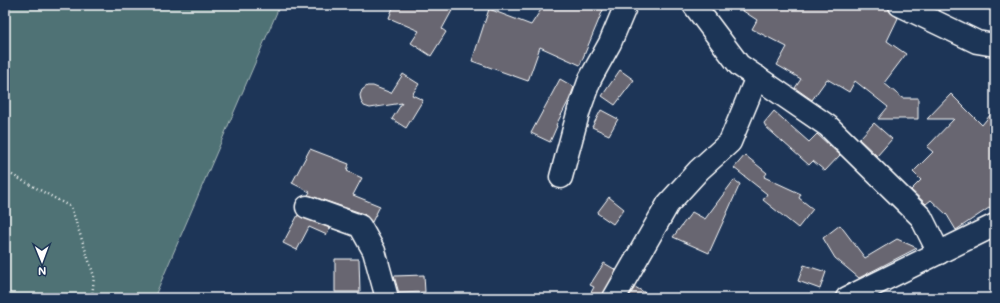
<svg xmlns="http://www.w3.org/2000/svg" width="1000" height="303" font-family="Mali,sans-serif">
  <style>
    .green { fill: #4f7274; stroke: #a7b8ba }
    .building { fill: #676671; stroke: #fff }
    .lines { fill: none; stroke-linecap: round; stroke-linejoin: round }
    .minor-casing { stroke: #fff; stroke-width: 25 }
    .path { stroke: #fff; stroke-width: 2.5; stroke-dasharray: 1 3; stroke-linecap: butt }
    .minor { stroke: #1d3557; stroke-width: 22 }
  </style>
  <rect width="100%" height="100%" fill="#1d3557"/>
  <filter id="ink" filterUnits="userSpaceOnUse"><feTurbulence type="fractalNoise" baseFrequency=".025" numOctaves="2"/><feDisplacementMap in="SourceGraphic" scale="8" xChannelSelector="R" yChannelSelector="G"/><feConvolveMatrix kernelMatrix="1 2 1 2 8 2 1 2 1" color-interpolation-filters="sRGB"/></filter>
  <g filter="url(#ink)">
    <!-- green -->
    <path class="green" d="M5,5H280L154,298H5Z"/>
    <!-- building -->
    <g class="building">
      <path d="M394,5H455L442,29L446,32L431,56L411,43L419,31L389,18Z"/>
      <path d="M544,5H605L580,65L540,47L528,81L472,61L489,9L531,25Z"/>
      <path d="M734,5H883L888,7L890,12L898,18L887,41L906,54L884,83L902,98H918V119H878L888,107L855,81L849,92L827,79L812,100L795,88L801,79L777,65L787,47L752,29L757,20Z"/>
      <path d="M620,70L634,80L615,105L602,96Z"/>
      <path d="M403,74L419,84L412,95L423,100L406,128L392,119L402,103L370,108L364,106L361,101L360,95L362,90L367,86H373L391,93Z"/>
      <path d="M560,79L574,87L569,100L556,125L557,126L550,142L531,133Z"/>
      <path d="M951,94L982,125L995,109V204L956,230L947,215L931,200L926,204L911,190L921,180L913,172L933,152L927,147L954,119H927Z"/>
      <path d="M601,110L618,119L609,135L592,127Z"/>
      <path d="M774,111L809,142L817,134L840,155L825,171L813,161L809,165L766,127L764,123Z"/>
      <path d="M874,123L892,139L877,156L859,139Z"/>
      <path d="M310,149L349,164L347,171L362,178L353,195L380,206L372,222L364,214L308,195L310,192L292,183Z"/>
      <path d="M745,155L767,173L764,177L801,194L799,198L813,209L798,228L763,200L767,194L734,168Z"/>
      <path d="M734,180L740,184L709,253L673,237L692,212L705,219Z"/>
      <path d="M609,197L624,209L613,224L597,213Z"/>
      <path d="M298,215L330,228L327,235L309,227L297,250L283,243Z"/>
      <path d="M840,225L865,258L897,239L917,248L859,278L835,258L823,238Z"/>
      <path d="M335,259H359L360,292H335Z"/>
      <path d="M604,263L616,270L602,298H588L594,287L590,285Z"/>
      <path d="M804,265L826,272L820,289L798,281Z"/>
      <path d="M424,275L425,292L399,293L394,276Z"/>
      <path d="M635,287L654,298H628Z"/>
    </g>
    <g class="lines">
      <!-- minor casing -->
      <g class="minor-casing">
        <g id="minor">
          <path d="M694,5L739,65L828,126L921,217L939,253"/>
          <path d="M900,5L977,42L995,45"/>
          <path d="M561,177L579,110L590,79L610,43L626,5"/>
          <path d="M307,207L360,226L374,251L387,298"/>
          <path d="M614,298L668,204L699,170L730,142L757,77"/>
          <path d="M847,298L995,225"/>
        </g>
      </g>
      <!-- path -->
      <path class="path" d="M5,171L71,207L94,276L92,298"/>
      <!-- minor -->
      <use href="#minor" class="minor"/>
    </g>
  </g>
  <!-- margin -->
  <rect width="1000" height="303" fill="none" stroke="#1d3557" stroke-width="20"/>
  <rect x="10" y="10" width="980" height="283" fill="none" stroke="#fff" stroke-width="1.5" filter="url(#ink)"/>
  <!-- north arrow -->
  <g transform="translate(42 261) rotate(179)" stroke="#1d3557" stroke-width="3" paint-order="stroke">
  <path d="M0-3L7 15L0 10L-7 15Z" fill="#ffffff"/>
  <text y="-6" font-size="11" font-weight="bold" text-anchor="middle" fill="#ffffff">N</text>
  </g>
</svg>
